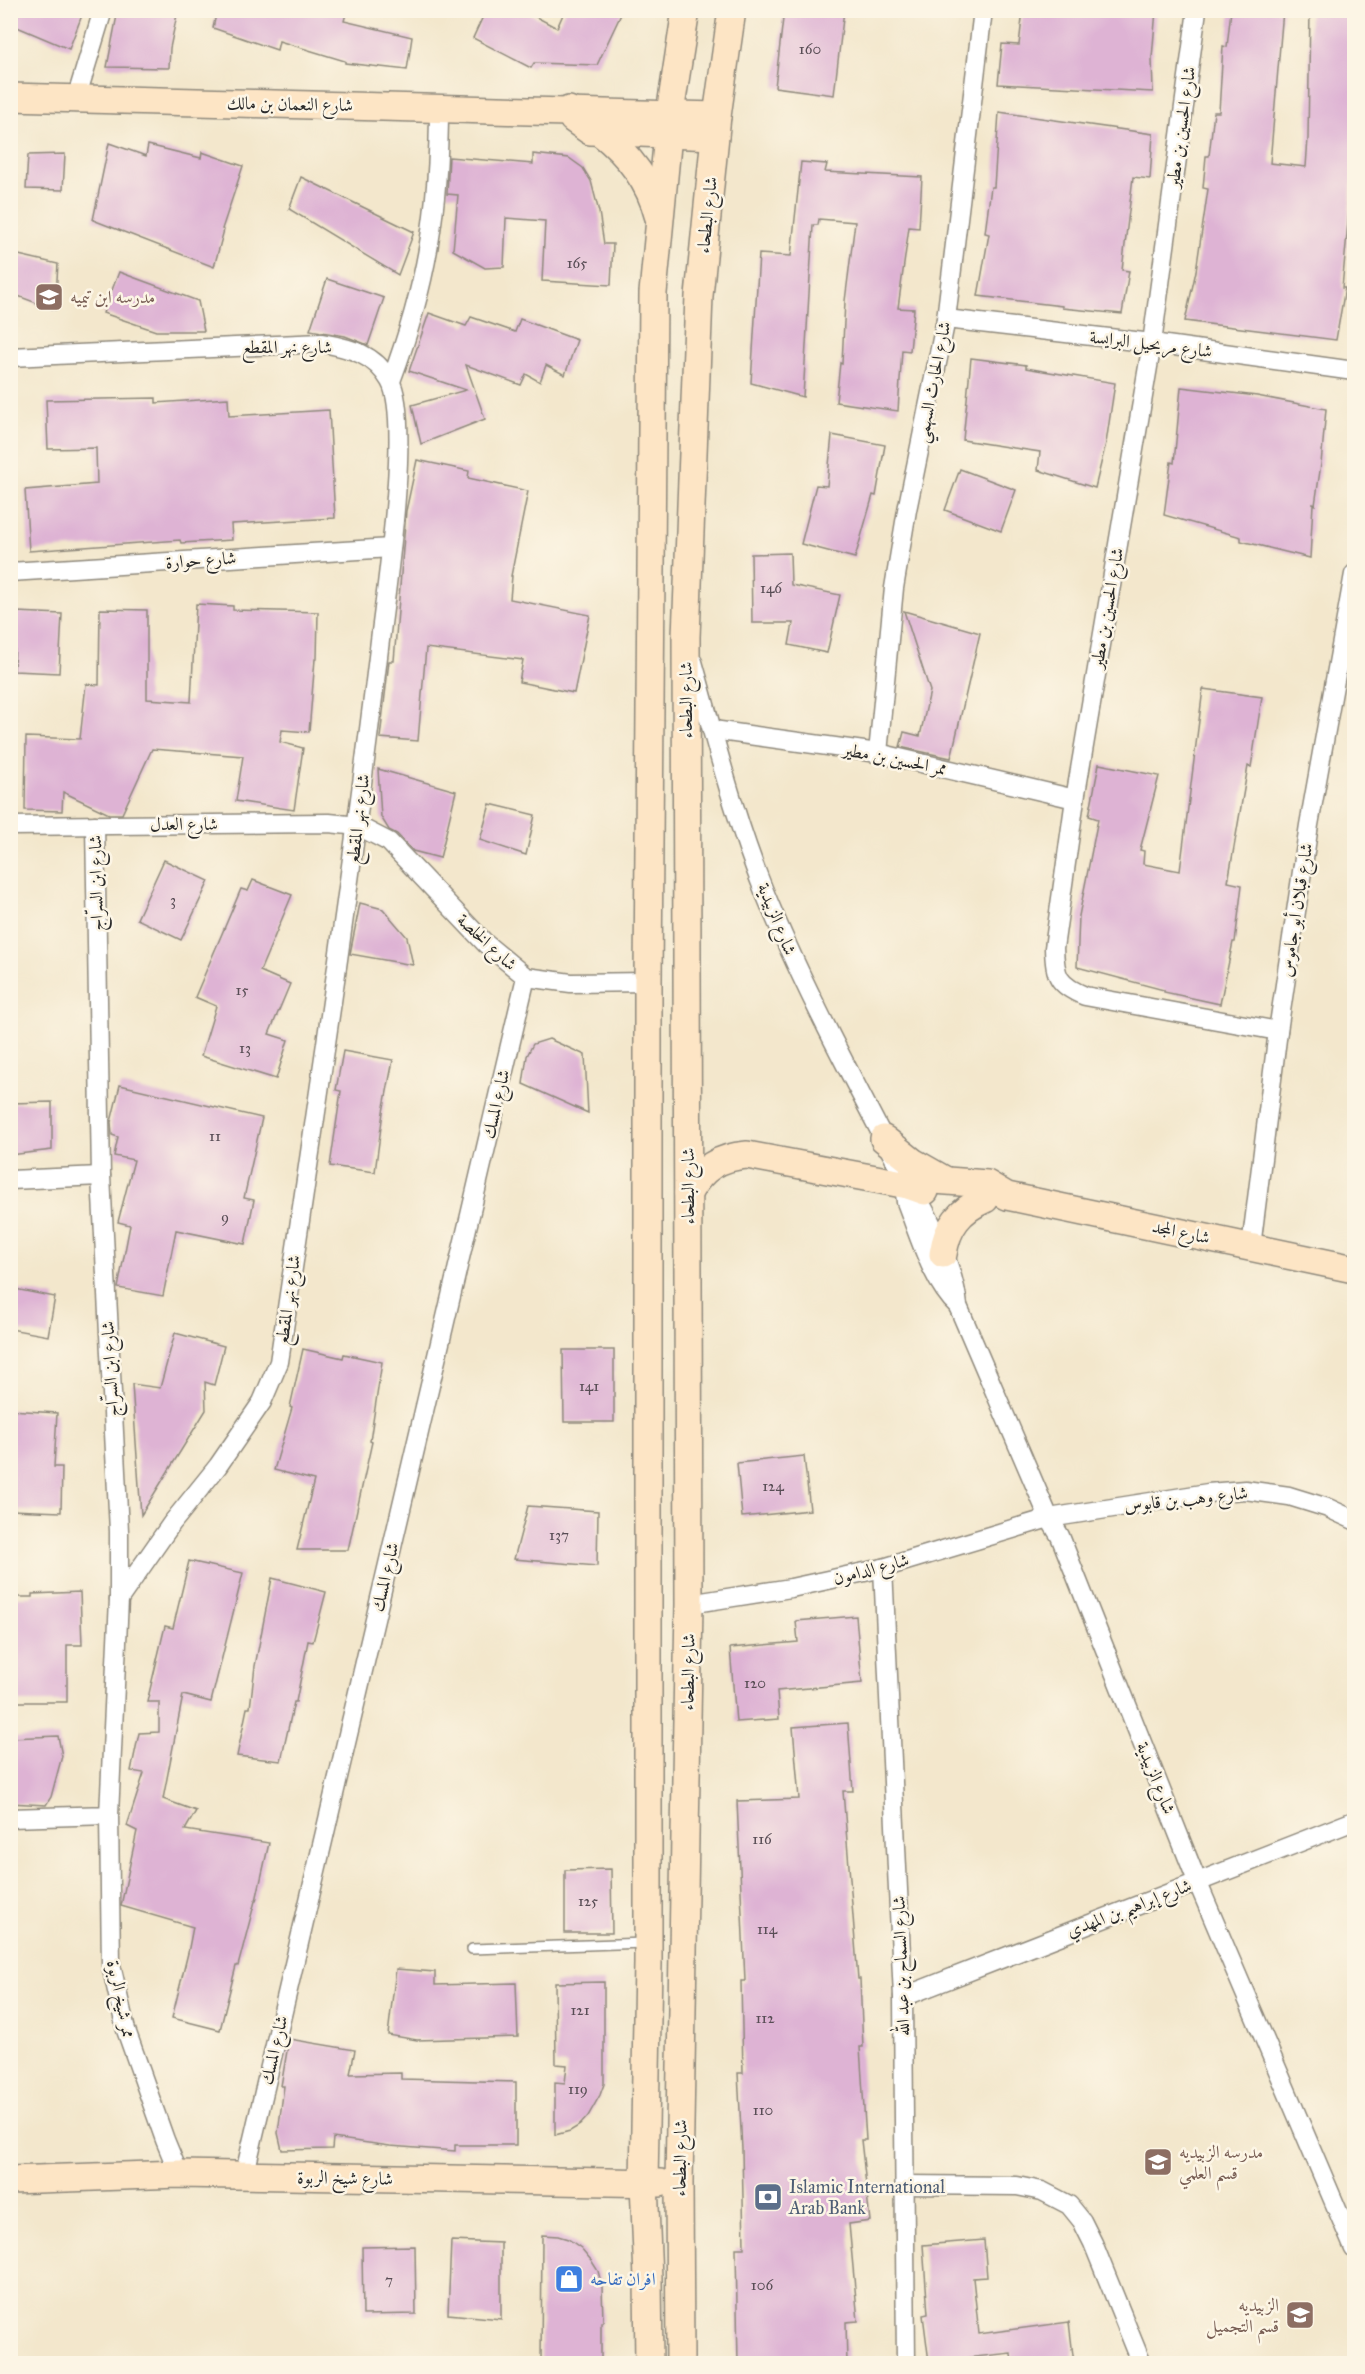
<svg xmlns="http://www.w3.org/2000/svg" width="1365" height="2374" font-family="'IM FELL Great Primer',Amiri,serif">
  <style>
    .building { fill: #deb3d4 }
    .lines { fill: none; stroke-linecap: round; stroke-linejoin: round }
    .lane-casing { stroke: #8f897c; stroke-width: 12 }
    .street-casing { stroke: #8f897c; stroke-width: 21 }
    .secondary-casing { stroke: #8f897c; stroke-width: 30 }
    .lane { stroke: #fff; stroke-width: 9 }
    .street { stroke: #fff; stroke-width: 18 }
    .secondary { stroke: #fde5c5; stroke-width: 27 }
    .labels { text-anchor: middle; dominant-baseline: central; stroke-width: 5; stroke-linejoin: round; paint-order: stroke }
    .number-label { font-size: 15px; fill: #584d55 }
    .street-label { font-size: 18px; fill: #2b2b2b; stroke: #fcf5e5 }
    .education-label { font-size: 18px; fill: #785e54; stroke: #fcf5e5; text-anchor: start }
    .service-label { font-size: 18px; fill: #4e5e75; stroke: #fcf5e5; text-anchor: start }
    .shop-label { font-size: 18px; fill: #366cbe; stroke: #fcf5e5; text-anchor: start }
  </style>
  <rect width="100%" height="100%" fill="#fcf5e5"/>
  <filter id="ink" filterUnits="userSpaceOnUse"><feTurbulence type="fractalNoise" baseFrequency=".0167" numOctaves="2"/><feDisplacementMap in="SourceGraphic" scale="12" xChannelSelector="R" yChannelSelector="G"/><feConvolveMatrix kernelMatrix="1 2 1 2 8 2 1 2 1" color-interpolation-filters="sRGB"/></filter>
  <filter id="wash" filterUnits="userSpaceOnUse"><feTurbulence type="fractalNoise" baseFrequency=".008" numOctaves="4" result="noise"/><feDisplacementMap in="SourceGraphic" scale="24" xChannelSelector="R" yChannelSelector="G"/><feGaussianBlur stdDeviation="1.35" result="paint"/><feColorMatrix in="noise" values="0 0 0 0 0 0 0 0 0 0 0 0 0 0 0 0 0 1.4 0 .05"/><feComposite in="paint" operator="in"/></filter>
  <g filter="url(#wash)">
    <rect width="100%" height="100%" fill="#f3e7cc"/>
    <g id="blocks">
      <!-- building -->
      <g class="building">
        <path d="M10,10H84L69,49L10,24Z"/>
        <path d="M118,10H178L170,48L169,68L107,67Z"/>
        <path d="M217,10H347L344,21L412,37L407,70L345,63V61L279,41L277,50L213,28Z"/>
        <path d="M486,10H523L557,28L565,10H623L597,65L534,63L531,68L473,38Z"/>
        <path d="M784,10H844L834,95L775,87Z"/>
        <path d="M1023,10H1156L1152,58L1153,92L998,84L1002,44L1019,45Z"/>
        <path d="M1231,10H1283L1270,163L1306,167L1308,138L1310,10H1354V158L1342,288H1345L1336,340L1185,321L1196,271L1208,189L1203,188L1206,156H1209L1214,112H1219L1223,46L1227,47Z"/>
        <path d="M999,112L1153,134L1150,179L1133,177L1122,270L1129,271L1122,314L1062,308V306L978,296L989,234L985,233L991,187H994Z"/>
        <path d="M109,143L146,156L148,145L201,158L202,152L243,166L222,229L224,230L214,267L93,220Z"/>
        <path d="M65,154L63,190L26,189L28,155Z"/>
        <path d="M533,154L569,158L583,168L591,181L599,212L604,244H613L611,285L542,281L545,221L506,218L504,267L485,268L453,250L458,195L447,194L449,157L533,164Z"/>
        <path d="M801,162L827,164L825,172L922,177L919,228L909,227L898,308L914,309L910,351L902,350L898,411L836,402L840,363L842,364L845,301L855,222L819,219L818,225H813L803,397L751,383L759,254L791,256Z"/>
        <path d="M301,177L414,232L398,275L289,209Z"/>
        <path d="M10,253L58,264L55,310L10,293Z"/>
        <path d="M119,272L198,301L204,331H156L103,313Z"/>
        <path d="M327,279L384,298L368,345L345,336L310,330Z"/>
        <path d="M429,313L466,326L471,317L515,332L520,319L577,340L565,375L546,365L540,382L526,374L521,385L466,365L485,419L421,444L412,405L466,390L409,371Z"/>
        <path d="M971,358L1026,365V368L1115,383L1106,443L1095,488L1038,470L1040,452L963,440Z"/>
        <path d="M1181,387L1257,396L1326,409L1321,464L1315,505L1313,504L1310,558L1241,541V537L1164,515L1171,462L1174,463Z"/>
        <path d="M156,398V403L228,398L229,416L329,410L335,518L231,524L232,540L181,543L180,540L29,551L25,490L97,484L96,448L48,449L46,400Z"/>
        <path d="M832,435L885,445L876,496L873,495L855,558L801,544L816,485L827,486Z"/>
        <path d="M417,460L469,471L468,478L528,491L511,576H512L510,599L590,615L574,693L519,682L523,660L426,648L418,741L380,738L389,661H394L406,511Z"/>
        <path d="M960,469L1016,490L1001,531L945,510Z"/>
        <path d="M790,553L791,585L840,595L827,653L789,645L793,623H752L751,554Z"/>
        <path d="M196,604L233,606V610L318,612L317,659H315L309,732L282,730L280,742L303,748L294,810L236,801L243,756L152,749L122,814H109L63,792L62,811L25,810L26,737L80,739L86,684L99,685L100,609L147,610V699L191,702Z"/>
        <path d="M904,611L980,633L951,758L900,747L904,732L920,736L930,691Z"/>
        <path d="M16,612L62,614L59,673L14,671Z"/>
        <path d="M1203,689L1262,697L1251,767L1248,766L1228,882L1242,885L1235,942H1233L1220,1004L1164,992V990L1077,967L1079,916L1098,819L1089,816L1099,764L1159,776L1140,850L1144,851L1143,864L1180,871Z"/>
        <path d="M378,769L456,791L440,858L413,851L397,834L389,830L381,817Z"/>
        <path d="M490,804L535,815L526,855L480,840Z"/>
        <path d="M164,860L209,881L181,940L137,919Z"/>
        <path d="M253,880L292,895L260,971L290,984L269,1034L288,1040L276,1079L201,1056L216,1006L195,997L241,889L248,891Z"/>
        <path d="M360,903L383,909L407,937L413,965L350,954Z"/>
        <path d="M549,1039L585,1055L588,1113L523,1084L527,1056L533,1044Z"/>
        <path d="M343,1051L393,1060L383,1112L375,1172L330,1166L341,1091L336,1090Z"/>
        <path d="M120,1085L262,1118L244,1198L254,1200L245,1244L176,1230L163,1296L118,1288L130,1225L118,1222L134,1160L114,1156L118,1137L112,1135L111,1122Z"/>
        <path d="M52,1102V1150L10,1155V1103Z"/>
        <path d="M10,1288L55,1297L48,1336L10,1329Z"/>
        <path d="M175,1333L224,1346L214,1385L205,1382L206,1410L141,1515L132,1384L160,1388Z"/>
        <path d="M303,1349L343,1358L344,1354L382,1362L370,1441L372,1442L348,1550H297L314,1480L274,1470L292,1408L290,1407Z"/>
        <path d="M563,1350H614V1422H564Z"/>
        <path d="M10,1410L57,1413L54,1467H62L61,1512L10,1510Z"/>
        <path d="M804,1456L810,1510L742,1517L737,1463Z"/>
        <path d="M528,1506L598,1511L597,1566L514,1559Z"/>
        <path d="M189,1561L243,1573L211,1702L183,1695L163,1799L196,1811L185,1830L269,1843L256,1901H255L238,1966H236L220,2030L172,2018L188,1953L193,1927L121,1906L137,1831L127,1826L144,1773L131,1771L139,1733L159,1732V1702H147L165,1626L173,1628Z"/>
        <path d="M272,1578L326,1592L313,1642L308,1641L296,1702H294L281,1761L237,1756L247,1708H250L255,1666Z"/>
        <path d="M80,1592L82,1645H67V1702H12L10,1597H32V1594Z"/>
        <path d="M856,1616L862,1683L777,1691L779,1719L736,1722L730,1648L798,1642L796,1621Z"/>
        <path d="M848,1723L853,1791H843L858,1979H860L863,2047H860L866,2140H861L870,2221L849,2224L858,2321L846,2322L847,2364H738L736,2248H744L742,2149L738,2073H743L741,1981H745L737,1801L799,1799L793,1727Z"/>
        <path d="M58,1736L62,1756L51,1797L46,1805L10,1803V1738Z"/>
        <path d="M611,1869L612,1933H565V1870Z"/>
        <path d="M396,1969L435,1972V1985L516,1983L518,2037L417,2040L388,2035Z"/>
        <path d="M604,1982V2084L600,2095L588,2116L580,2125L570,2131L555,2135V2082L565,2083L567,2065L556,2064L555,1983Z"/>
        <path d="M289,2039L355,2050L350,2074L401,2073V2079L516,2082V2145H455V2151L390,2146L333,2138L332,2149L282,2150L278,2133L284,2086H281Z"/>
        <path d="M542,2235L558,2236L568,2239L581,2248L591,2260L598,2271L602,2286L603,2322H601V2364H541Z"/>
        <path d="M984,2240L987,2277L973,2278L979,2334L1069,2322L1074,2364H1012L1011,2353L929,2362L923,2315L928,2314L923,2245Z"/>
        <path d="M451,2241L501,2243V2319L448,2314Z"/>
        <path d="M415,2246L416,2314L363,2315L362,2247Z"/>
      </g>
    </g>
  </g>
  <g filter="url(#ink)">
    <use href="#blocks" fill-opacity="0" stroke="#8f897c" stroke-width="1.5"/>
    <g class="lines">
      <!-- lane casing -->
      <g class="lane-casing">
        <path id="lane" d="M472,1949L645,1943"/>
      </g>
      <!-- street casing -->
      <g class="street-casing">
        <g id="street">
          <path d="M1197,10L1152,343L1075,799L1054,948C1055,977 1058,985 1085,996L1278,1031"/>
          <path d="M76,99L103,10"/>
          <path d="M946,319L1152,343L1354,371"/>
          <path d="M10,357L322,343C350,348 375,354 390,381C411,417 387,584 381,632C352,876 315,1119 279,1362L262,1402L218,1466L172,1523L119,1599"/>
          <path d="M391,381C427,285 439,210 439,107"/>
          <path d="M10,572L391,548"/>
          <path d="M693,662C715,739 734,817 764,891C805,992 858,1088 908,1185C929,1211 955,1272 958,1306L1049,1518L1060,1536L1197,1881L1354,2249"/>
          <path d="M713,730L878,753L1075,799"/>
          <path d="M878,753L894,588L907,510L946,319L983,10"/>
          <path d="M10,826L329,823L358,826L389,842L486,944L526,977L571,983L648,982"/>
          <path d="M10,1180L101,1176"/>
          <path d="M908,1185L905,1193L906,1202C919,1235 932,1282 958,1306"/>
          <path d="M1251,1247L1278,1031L1309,825L1354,574"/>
          <path d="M883,1568L903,1997L906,2364"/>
          <path d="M689,1604L791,1588L883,1568L1049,1518L1208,1493L1245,1490L1289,1496L1328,1508L1354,1520"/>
          <path d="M109,1815L111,1965L126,2030L165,2140L179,2174"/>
          <path d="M10,1818L109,1815L119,1599V1531L101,1176L95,825"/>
          <path d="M903,1997L1354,1821"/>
          <path d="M244,2177L526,977"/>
          <path d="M906,2185L1017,2186L1042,2191L1069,2205L1082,2221L1093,2243L1142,2364"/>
        </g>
      </g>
      <!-- secondary casing -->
      <g class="secondary-casing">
        <g id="secondary">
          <path d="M10,97L717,116"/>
          <path d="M569,110L573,119L590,131L715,136"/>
          <path d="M600,132C628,154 649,180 658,215"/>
          <path d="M884,1139L913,1162L943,1179"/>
          <path d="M908,1185L916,1179H921L987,1184L1007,1196L1354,1269"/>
          <path d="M688,1193C702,1168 719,1157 747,1155L908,1185L925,1191"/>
          <path d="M943,1254C947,1226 960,1210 985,1199"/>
          <path d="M10,2180L179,2174L660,2183"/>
          <path d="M649,2364L648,2278L644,2183L648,1963V982L653,293L670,113L686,10"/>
          <path d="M680,2364L679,2183L689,1604L686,637L699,296L717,116L732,10"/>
        </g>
      </g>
      <!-- lane -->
      <use href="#lane" class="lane"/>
      <!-- street -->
      <use href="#street" class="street"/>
      <!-- secondary -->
      <use href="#secondary" class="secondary"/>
    </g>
  </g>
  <!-- icons -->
  <defs>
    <g id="school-square" transform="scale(1.5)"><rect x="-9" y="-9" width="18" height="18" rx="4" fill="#8d6e63" stroke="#fcf5e5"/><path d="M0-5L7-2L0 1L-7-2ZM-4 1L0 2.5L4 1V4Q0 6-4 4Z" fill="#fff"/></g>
    <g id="bank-square" transform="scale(1.5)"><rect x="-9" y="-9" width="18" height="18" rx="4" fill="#5c6f8a" stroke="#fcf5e5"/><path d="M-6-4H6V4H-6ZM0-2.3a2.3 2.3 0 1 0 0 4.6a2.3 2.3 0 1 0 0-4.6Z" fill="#fff"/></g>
    <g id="shop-square" transform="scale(1.5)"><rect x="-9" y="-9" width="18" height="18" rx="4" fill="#3f7fe0" stroke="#fcf5e5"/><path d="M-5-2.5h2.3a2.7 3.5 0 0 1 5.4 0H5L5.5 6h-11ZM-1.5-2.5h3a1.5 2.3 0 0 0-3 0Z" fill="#fff"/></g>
  </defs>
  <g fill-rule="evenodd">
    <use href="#school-square" x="49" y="297"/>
    <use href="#school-square" x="1158" y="2162"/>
    <use href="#bank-square" x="768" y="2197"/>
    <use href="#shop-square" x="569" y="2279"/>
    <use href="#school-square" x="1300" y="2315"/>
  </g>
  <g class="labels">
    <!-- number labels -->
    <g class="number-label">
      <text x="810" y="49">160</text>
      <text x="577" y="263">165</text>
      <text x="771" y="588">146</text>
      <text x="173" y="900">3</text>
      <text x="242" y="990">15</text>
      <text x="245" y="1048">13</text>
      <text x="215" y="1136">11</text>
      <text x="225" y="1217">9</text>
      <text x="589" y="1386">141</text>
      <text x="773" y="1486">124</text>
      <text x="559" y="1535">137</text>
      <text x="755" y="1683">120</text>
      <text x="762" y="1839">116</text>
      <text x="588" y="1901">125</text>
      <text x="767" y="1929">114</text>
      <text x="580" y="2010">121</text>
      <text x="765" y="2018">112</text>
      <text x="578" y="2089">119</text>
      <text x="763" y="2110">110</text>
      <text x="389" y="2280">7</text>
      <text x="762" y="2285">106</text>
    </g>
    <!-- street labels -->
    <g class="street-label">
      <text transform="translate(290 104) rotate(1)">شارع النعمان بن مالك</text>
      <text transform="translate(1181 127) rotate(-82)">شارع الحسين بن مطير</text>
      <text transform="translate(707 215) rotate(-84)">شارع البطحاء</text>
      <text transform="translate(1151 344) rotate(7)">شارع مريحيل البرايسة</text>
      <text x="287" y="347">شارع نهر المقطع</text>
      <text transform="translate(933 382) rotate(-79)">شارع الحارث السهمي</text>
      <text transform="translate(201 560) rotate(-4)">شارع حوارة</text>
      <text transform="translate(1107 608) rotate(-80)">شارع الحسين بن مطير</text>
      <text transform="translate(686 700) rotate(-90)">شارع البطحاء</text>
      <text transform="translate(895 759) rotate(11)">ممر الحسين بن مطير</text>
      <text transform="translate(358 819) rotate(-83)">شارع نهر المقطع</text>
      <text x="184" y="824">شارع العدل</text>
      <text transform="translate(96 883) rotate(-91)">شارع ابن السرّاج</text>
      <text transform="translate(1296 910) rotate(-81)">شارع قبلان أبو جاموس</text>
      <text transform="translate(777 919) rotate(68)">شارع الزبيدية</text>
      <text transform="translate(487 942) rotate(43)">شارع الخلصة</text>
      <text transform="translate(496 1104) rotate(-77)">شارع المسك</text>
      <text transform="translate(688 1186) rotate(-90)">شارع البطحاء</text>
      <text transform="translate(1181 1232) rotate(12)">شارع المجد</text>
      <text transform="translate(288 1300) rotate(-82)">شارع نهر المقطع</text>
      <text transform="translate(110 1369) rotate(-93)">شارع ابن السرّاج</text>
      <text transform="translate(1186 1499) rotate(-6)">شارع وهب بن قابوس</text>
      <text transform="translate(871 1569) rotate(-15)">شارع الدامون</text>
      <text transform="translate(385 1577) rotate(-77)">شارع المسك</text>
      <text transform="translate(688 1672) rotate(-89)">شارع البطحاء</text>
      <text transform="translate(1156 1778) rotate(68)">شارع الزبيدية</text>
      <text transform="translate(1129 1908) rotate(-21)">شارع إبراهيم بن المهدي</text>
      <text transform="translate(901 1966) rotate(-92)">شارع السماح بن عبد الله</text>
      <text transform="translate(121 1999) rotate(78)">ممر شيخ الربوة</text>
      <text transform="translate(274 2050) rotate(-77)">شارع المسك</text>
      <text transform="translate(680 2158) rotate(-89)">شارع البطحاء</text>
      <text transform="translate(345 2178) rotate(1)">شارع شيخ الربوة</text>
    </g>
    <!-- education labels -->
    <g class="education-label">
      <text x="70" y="297">مدرسه ابن تيميه</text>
      <text x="1179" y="2152">مدرسه الزبيديه<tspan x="1179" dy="21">قسم العلمي</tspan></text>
      <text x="1279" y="2305" text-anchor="end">الزبيديه<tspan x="1279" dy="21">قسم التجميل</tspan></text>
    </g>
    <!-- service labels -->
    <g class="service-label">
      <text x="789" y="2187">Islamic International<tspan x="789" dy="21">Arab Bank</tspan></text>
    </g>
    <!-- shop labels -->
    <g class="shop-label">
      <text x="590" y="2279">افران تفاحه</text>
    </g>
  </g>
  <!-- margin -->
  <rect width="1365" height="2374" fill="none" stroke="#fcf5e5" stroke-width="36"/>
</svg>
